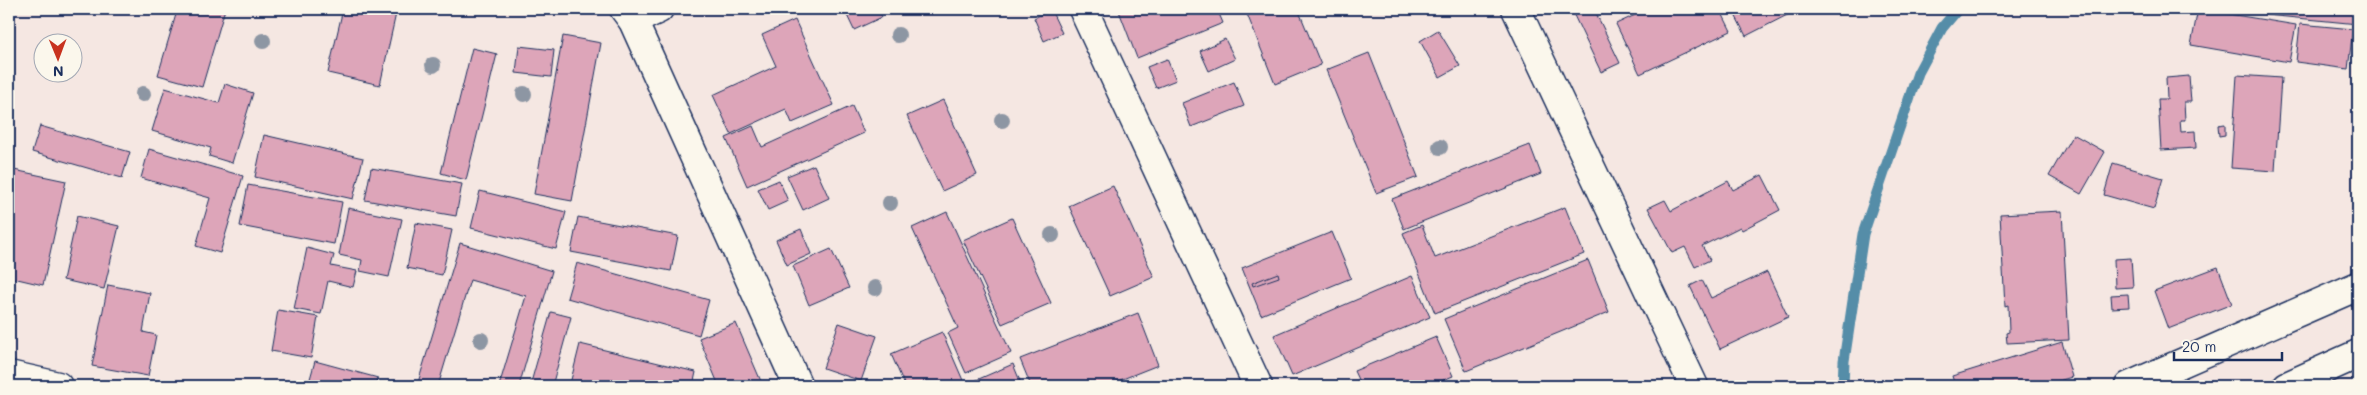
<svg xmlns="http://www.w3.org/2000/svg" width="2367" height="395" font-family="Mali,sans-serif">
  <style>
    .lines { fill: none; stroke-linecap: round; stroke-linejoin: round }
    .stream { stroke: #558da8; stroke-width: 11 }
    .building { fill: #dda5b9; stroke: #1b2f5e }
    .minor-casing { stroke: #1b2f5e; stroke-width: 31 }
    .tertiary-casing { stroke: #1b2f5e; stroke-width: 31 }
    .minor { stroke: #fbf7ec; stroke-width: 28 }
    .tertiary { stroke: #fbf7ec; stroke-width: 28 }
    .tree { fill: #8d96a3 }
  </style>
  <rect width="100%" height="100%" fill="#f5e7e2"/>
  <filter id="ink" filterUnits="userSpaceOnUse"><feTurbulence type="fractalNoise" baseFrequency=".02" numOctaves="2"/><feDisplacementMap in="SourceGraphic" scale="10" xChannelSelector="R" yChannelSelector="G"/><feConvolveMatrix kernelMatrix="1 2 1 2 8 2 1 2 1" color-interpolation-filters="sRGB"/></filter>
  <g filter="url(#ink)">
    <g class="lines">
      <!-- stream -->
      <path class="stream" d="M1843,386L1844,361L1863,234L1918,73L1942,28L1958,9"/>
    </g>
    <!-- building -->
    <g class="building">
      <path d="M169,9H225L202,87L158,75L177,11Z"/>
      <path d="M343,9H397L380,85L328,73Z"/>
      <path d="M844,9H878L882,17L854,30Z"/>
      <path d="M1126,9H1217L1223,23L1137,58L1119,11Z"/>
      <path d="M1245,9H1298L1321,65L1275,84Z"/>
      <path d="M1571,9H1594L1620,63L1601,72Z"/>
      <path d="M1648,9H1720L1731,31L1640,74L1616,24Z"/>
      <path d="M1732,9H1799L1746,36Z"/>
      <path d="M2198,9L2296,25L2289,62L2191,45Z"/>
      <path d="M2267,9H2358V24L2266,15Z"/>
      <path d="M1051,10L1062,33L1044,41L1034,18Z"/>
      <path d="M795,20L834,105L792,123L786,109L731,134L713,95L776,66L762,35Z"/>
      <path d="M2300,24L2353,29L2348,69L2296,62Z"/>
      <path d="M1438,30L1460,66L1440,77L1420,41Z"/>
      <path d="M563,36L601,43L572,201L534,194Z"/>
      <path d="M1225,39L1235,59L1209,71L1200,51Z"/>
      <path d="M519,46L554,50L551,77L516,73Z"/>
      <path d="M472,48L497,54L466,180L441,173Z"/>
      <path d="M1369,53L1418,177L1376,193L1326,70Z"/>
      <path d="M1167,59L1176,80L1156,88L1147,67Z"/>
      <path d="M2237,75L2281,78L2275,171L2231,168Z"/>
      <path d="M2189,76L2191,102H2184L2185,120H2180L2181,132L2195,131L2196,148L2161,150L2158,99H2167L2166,78Z"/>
      <path d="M1234,82L1244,106L1191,127L1182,103Z"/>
      <path d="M225,84L253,93L232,163L209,156L211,148L152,131L165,88L219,103Z"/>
      <path d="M943,100L977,175L942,191L907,116Z"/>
      <path d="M852,106L864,133L747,186L726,138L753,126L762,147Z"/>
      <path d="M2225,124V135L2219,136L2218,125Z"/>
      <path d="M40,126L130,152L122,178L32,152Z"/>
      <path d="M2073,134L2105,152L2081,194L2049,176Z"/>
      <path d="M264,135L363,158L353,199L255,177Z"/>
      <path d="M1530,145L1541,174L1404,229L1392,199Z"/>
      <path d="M149,149L243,176L220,253L196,246L210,198L141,178Z"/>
      <path d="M2113,163L2163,178L2154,209L2104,195Z"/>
      <path d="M814,165L829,198L803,210L787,176Z"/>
      <path d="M371,168L462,184L456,216L365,200Z"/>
      <path d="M14,170L66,181L43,285L9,277V195Z"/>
      <path d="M1762,175L1780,210L1742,230L1740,227L1702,246L1710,260L1695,267L1685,247L1672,253L1648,208L1665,200L1671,211L1728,181L1733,190Z"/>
      <path d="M779,180L788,201L768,210L758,189Z"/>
      <path d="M248,185L342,202L334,244L240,226Z"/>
      <path d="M1113,186L1154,277L1110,296L1069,206Z"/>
      <path d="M480,191L566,212L556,249L471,228Z"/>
      <path d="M1565,207L1584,254L1435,313L1403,233L1422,225L1435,258Z"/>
      <path d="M348,208L402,219L389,277L360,271L362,260L339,255Z"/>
      <path d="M2062,211L2069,340L2007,343L2006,333L2009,332L2008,305L2005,306L2000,214Z"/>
      <path d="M947,212L1011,353L966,373L948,333L958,328L912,228Z"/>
      <path d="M77,216L119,226L104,289L63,280Z"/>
      <path d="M578,217L678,236L671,271L571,252Z"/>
      <path d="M1012,218L1051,303L1002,324L963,240Z"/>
      <path d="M416,223L452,230L442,275L407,268Z"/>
      <path d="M801,229L811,254L787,265L776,240Z"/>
      <path d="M1332,232L1351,278L1261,315L1242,268Z"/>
      <path d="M460,243L552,271L519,386H499L526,296L470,280L438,386H417Z"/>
      <path d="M307,248L334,255L331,266L357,271L353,287L328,281L321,314L294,309Z"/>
      <path d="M831,249L849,288L809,305L793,266Z"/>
      <path d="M2131,258L2133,287L2115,288L2114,259Z"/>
      <path d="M1588,260L1609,312L1466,371L1444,319Z"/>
      <path d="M577,263L709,300L699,335L567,298Z"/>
      <path d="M2218,267L2232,304L2168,329L2154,291Z"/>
      <path d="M1767,272L1788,317L1720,349L1690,286L1702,280L1711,298Z"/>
      <path d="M1278,273L1279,277L1253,286L1252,283Z"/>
      <path d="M1412,276L1430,317L1292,376L1274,335Z"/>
      <path d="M108,285L150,293L143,332L156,335L148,376L92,366Z"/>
      <path d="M2128,294L2129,307L2112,308L2111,295Z"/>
      <path d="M278,310L318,317L311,358L271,351Z"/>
      <path d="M551,312L571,317L552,386H530Z"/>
      <path d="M1138,313L1158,365L1105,386H1031L1020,359Z"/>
      <path d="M736,323L763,386H719L699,338Z"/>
      <path d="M839,323L877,336L861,381L823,368Z"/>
      <path d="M942,332L965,385L905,386L891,354Z"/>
      <path d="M1436,337L1453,376L1429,386H1361L1354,371Z"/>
      <path d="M2062,342L2072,377L2041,386H1955L1952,376Z"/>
      <path d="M580,344L696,372L693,386H577L570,384Z"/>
      <path d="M315,361L378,378L376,386H308Z"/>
      <path d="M1013,364L1022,386H973L972,382Z"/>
    </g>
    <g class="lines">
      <!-- minor casing -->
      <g class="minor-casing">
        <g id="minor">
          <path d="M1083,9L1258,386"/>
          <path d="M1516,9L1694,386"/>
          <path d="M633,21L659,9"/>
          <path d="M9,375L58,386"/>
        </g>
      </g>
      <!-- tertiary casing -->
      <g class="tertiary-casing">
        <g id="tertiary">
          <path d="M624,9L633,21L798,386"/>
          <path d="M2129,386L2358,286"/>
          <path d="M2287,386L2358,354"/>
        </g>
      </g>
      <!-- minor -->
      <use href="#minor" class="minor"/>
      <!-- tertiary -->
      <use href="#tertiary" class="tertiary"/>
    </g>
    <!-- trees -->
    <g class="tree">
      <circle cx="898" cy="35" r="8"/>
      <circle cx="263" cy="41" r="8"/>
      <circle cx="433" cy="65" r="8"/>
      <circle cx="143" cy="94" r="8"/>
      <circle cx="524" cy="94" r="8"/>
      <circle cx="1002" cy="120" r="8"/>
      <circle cx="1440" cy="147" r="8"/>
      <circle cx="890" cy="203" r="8"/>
      <circle cx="1052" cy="235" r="8"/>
      <circle cx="875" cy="288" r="8"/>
      <circle cx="481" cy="340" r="8"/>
    </g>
  </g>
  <!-- margin -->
  <rect width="2367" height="395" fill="none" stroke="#fbf7ec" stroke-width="30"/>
  <rect x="15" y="15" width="2337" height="365" fill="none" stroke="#1b2f5e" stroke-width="2" filter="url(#ink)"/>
  <!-- north arrow -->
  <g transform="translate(58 58) rotate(179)"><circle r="24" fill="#fbf7ec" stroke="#a1a7b3"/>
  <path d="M0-4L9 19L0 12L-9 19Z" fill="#c8321e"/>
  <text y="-8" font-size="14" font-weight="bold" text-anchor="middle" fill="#1b2f5e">N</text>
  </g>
  <!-- scale -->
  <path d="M2174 352v8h108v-8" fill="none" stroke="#1b2f5e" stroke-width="2.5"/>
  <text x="2182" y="352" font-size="15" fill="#1b2f5e" stroke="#fbf7ec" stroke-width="4" paint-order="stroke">20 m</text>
</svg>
